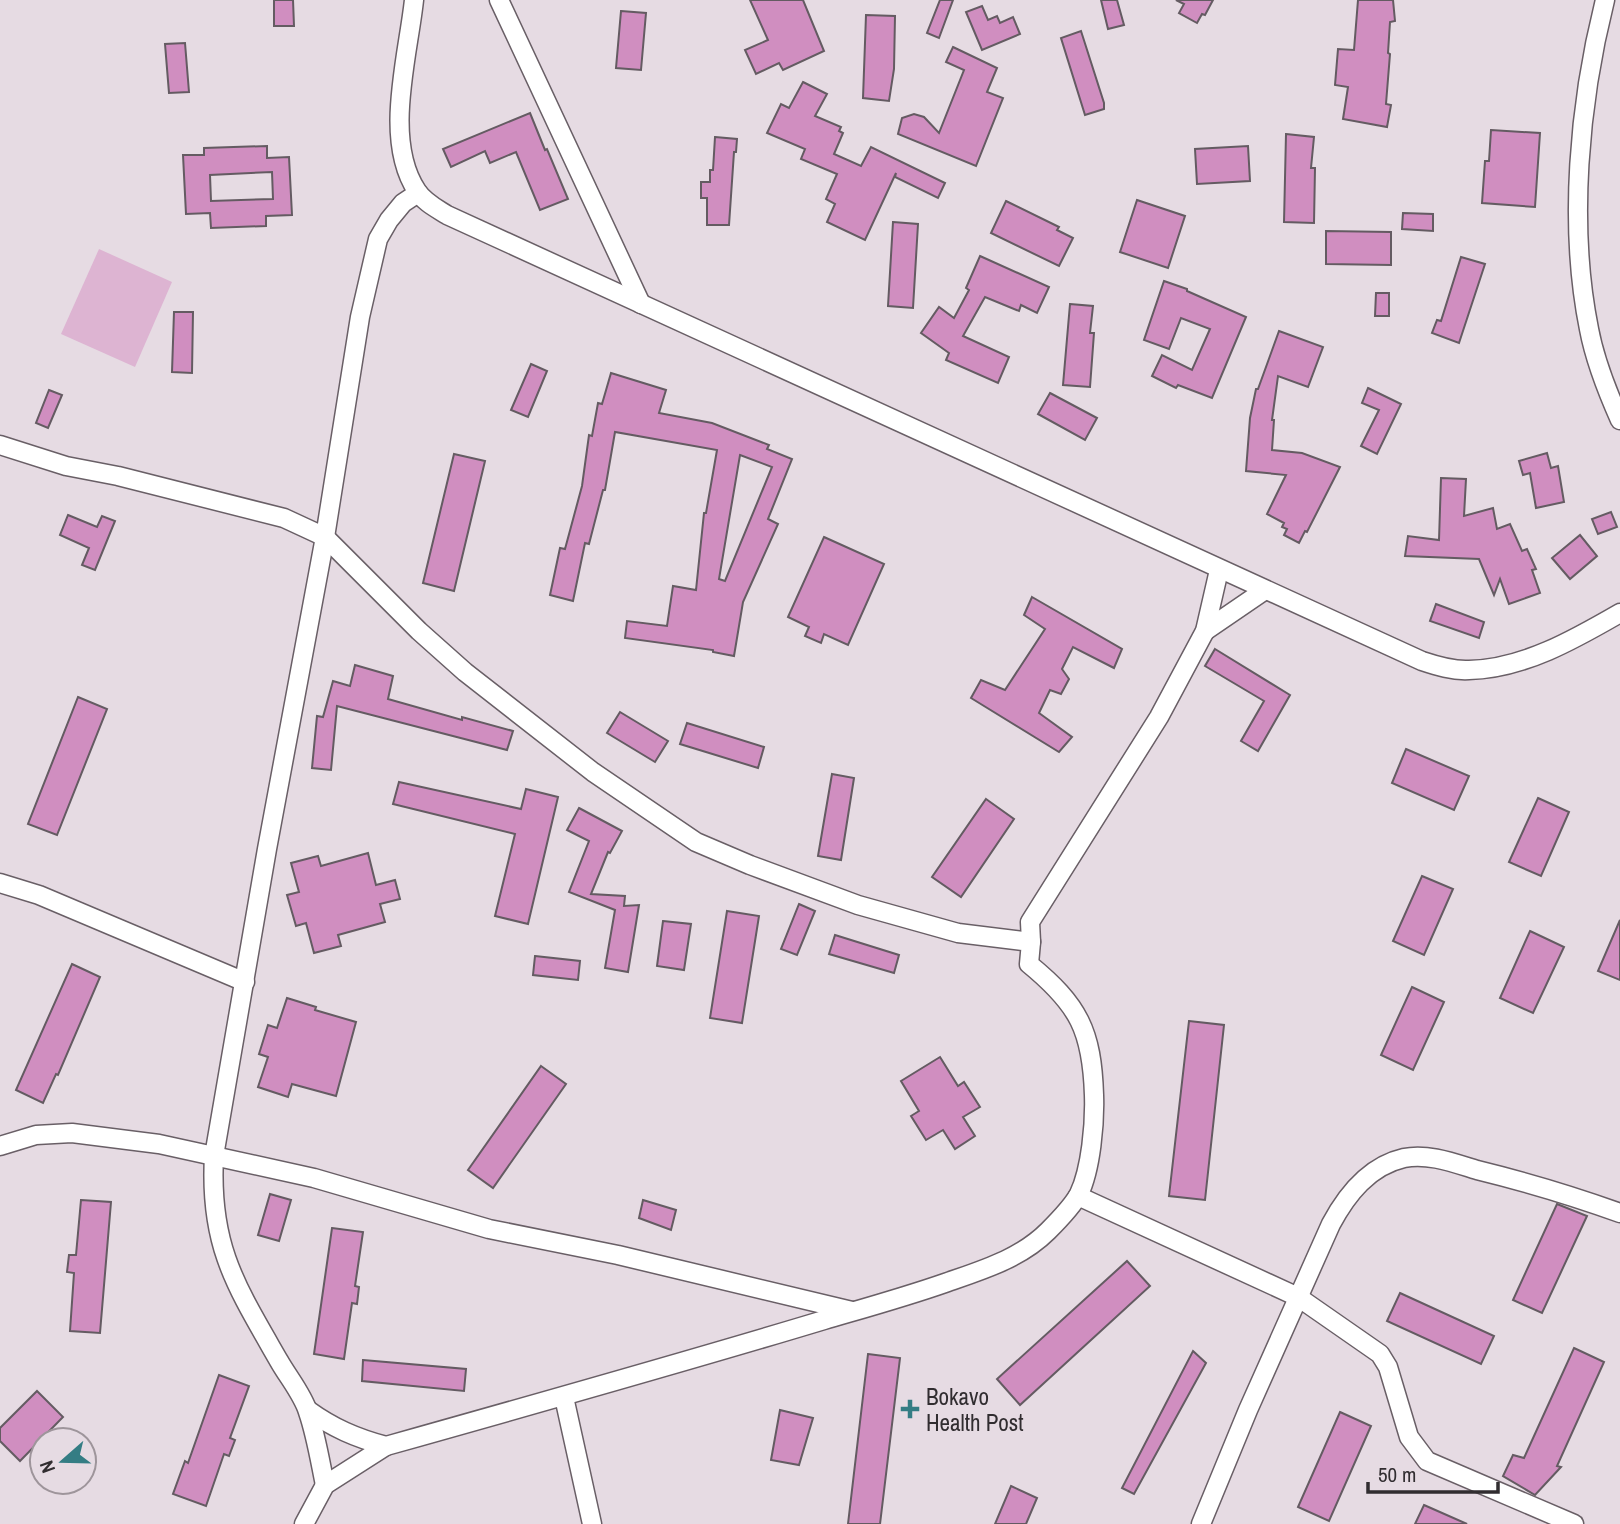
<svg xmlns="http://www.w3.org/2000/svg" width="1620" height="1524" font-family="'Archivo Narrow',sans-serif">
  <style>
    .green { fill: #ddb4d2 }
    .building { fill: #d08ec0; stroke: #645b62; stroke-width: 2; fill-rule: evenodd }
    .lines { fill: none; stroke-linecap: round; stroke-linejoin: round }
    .minor-casing { stroke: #695f66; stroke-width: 21 }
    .minor { stroke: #fff; stroke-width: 18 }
    .poi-dot { fill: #347d84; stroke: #e6dbe3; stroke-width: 2.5 }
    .labels { text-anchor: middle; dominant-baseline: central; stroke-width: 6; stroke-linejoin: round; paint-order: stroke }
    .poi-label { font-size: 23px; fill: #312d30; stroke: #e6dbe3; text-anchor: start }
  </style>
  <rect width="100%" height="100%" fill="#e6dbe3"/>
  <!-- green -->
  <path class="green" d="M99,249L172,282L135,367L61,334Z"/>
  <!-- building -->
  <g class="building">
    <path d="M274,0H293L294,26H274Z"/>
    <path d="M750,0H803L824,51L783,70L779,63L756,74L745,50L768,40Z"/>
    <path d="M940,0H953L939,38L927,33Z"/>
    <path d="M1101,0H1117L1124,25L1108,29Z"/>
    <path d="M1176,0H1213L1205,15L1202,14L1197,23L1179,13L1184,4Z"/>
    <path d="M1358,0H1393L1395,21L1390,22L1388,53L1390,54L1386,104L1391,105L1387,127L1343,119L1348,87L1335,85L1338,49L1354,50Z"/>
    <path d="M982,6L988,20L997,16L1000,23L1013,17L1020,34L982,50L966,12Z"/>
    <path d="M621,11L646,13L641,70L616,68Z"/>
    <path d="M866,15L895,16L894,69L889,101L863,98Z"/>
    <path d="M1081,31L1104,103V109L1085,115L1061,38Z"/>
    <path d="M185,43L189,92L169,93L165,44Z"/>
    <path d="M953,47L997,68L987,92L1003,98L976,166L898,134L902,118L914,114L924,117L939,133L964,70L946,62Z"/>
    <path d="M803,82L827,94L815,116L841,127L839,131L843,133L834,154L861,166L871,147L945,183L938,198L895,177L896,173L865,240L827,222L835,204L826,199L837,174L801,159L805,149L767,133L781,104L789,108Z"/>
    <path d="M530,113L545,150L547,149L568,199L540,210L516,152L490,163L485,151L451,167L443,149Z"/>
    <path d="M1491,130L1540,133L1535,207L1482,203L1485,161H1489Z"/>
    <path d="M1286,134L1314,137L1311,168H1315L1314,223L1284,222Z"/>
    <path d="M715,137L737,139L736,152H734L729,225H707V198H701V182H710V170H713Z"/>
    <path d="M267,146V158L289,157L292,215L266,216V226L211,228L210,213L186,214L183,155H204V148ZM272,172L273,199L211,201L210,175Z"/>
    <path d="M1248,146L1250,181L1197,184L1195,149Z"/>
    <path d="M1137,200L1185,216L1168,268L1120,252Z"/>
    <path d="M1006,201L1059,227L1057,230L1073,238L1059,266L991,233Z"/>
    <path d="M1403,213L1433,214V231L1402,229Z"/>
    <path d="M893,222L918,224L913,308L888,306Z"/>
    <path d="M1326,231L1391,232V265L1326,264Z"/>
    <path d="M980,256L1049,287L1037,313L1021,305L1019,311L985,297L963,336L1009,357L998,383L946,360L949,353L921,333L939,307L954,318L969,290L966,288Z"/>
    <path d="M1461,257L1485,264L1459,343L1432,333L1437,320L1441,321Z"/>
    <path d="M1164,281L1187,289V291L1246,317L1212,398L1178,385L1176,388L1152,376L1162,355L1192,370L1210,329L1181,318L1169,349L1144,340Z"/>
    <path d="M1376,293H1389V316H1375Z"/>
    <path d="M1070,304L1093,306L1090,333H1094L1090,387L1063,385Z"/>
    <path d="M174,312H193L192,373L172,372Z"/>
    <path d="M1279,331L1323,347L1308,387L1278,376L1272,420H1274L1272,450L1302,453L1340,467L1307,532L1305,531L1299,543L1284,535L1287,529L1282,527L1284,523L1267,514L1286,475L1246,471L1250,418L1256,389H1258Z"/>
    <path d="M531,364L547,371L528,417L511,410Z"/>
    <path d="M611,373L666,390L659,413L712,423L769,445L767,449L792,459L768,519L778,524L743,602L734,656L713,652V650L625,638L627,621L667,626L673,586L696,590L704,513H706L717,450L615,432L605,490H603L589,544L585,543L573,601L550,595L560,548L565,549L582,486L589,435L592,436L598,403L602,404ZM740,455L772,467L725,581L719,579Z"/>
    <path d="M1368,388L1401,404L1377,454L1361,446L1379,410L1362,403Z"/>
    <path d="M49,390L62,395L48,428L36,423Z"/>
    <path d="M1050,393L1097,418L1085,440L1038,414Z"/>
    <path d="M1547,453L1551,468L1558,466L1564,502L1536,508L1530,473L1523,475L1519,461Z"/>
    <path d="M454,454L485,461L454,591L423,583Z"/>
    <path d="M1441,478L1466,479L1464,516L1493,508L1497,529L1510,524L1522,551L1527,549L1536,569L1532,570L1540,593L1509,604L1500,579L1494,595L1479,559L1405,556L1408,536L1439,540Z"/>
    <path d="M1611,512L1617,527L1598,534L1592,519Z"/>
    <path d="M68,515L97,527L102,516L115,521L95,570L82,565L89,548L60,535Z"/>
    <path d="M1580,535L1597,556L1570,579L1552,558Z"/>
    <path d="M824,537L884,564L848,645L824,634L821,643L805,636L809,627L788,617Z"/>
    <path d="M1032,597L1122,649L1114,668L1073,647L1062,669L1069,679L1061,694L1050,690L1039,713L1072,737L1059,752L971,698L981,680L1005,690L1045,629L1024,615Z"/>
    <path d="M1436,604L1484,622L1479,638L1430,621Z"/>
    <path d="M1215,649L1290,695L1258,751L1241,741L1264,701L1205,666Z"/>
    <path d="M355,665L393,676L388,699L462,720V717L513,731L507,750L337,706L331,770L312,768L317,716L323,717L333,681L350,686Z"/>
    <path d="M78,697L107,709L57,835L28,824Z"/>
    <path d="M620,712L668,741L655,762L607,733Z"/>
    <path d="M687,723L764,747L758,768L680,744Z"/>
    <path d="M1406,749L1469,776L1454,810L1392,783Z"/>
    <path d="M832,774L854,778L841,860L818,856Z"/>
    <path d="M399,782L521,809L526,789L558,797L528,924L495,916L515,834L393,804Z"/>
    <path d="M1538,798L1569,812L1541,876L1509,862Z"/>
    <path d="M986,799L1014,819L961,897L932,877Z"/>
    <path d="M579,808L622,831L610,853L608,852L591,894L625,896L624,906L639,905L628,972L605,968L615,910L569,892L589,841L567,830Z"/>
    <path d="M368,853L376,885L395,880L400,899L380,904L385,922L338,935L341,946L314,953L306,923L296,926L287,895L299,892L291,863L318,856L321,866Z"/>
    <path d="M1422,876L1453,889L1424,955L1393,941Z"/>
    <path d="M799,904L815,911L797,955L781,949Z"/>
    <path d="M727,911L759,916L742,1023L710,1018Z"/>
    <path d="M1620,920V980L1598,971Z"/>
    <path d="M663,921L691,924L684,970L657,966Z"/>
    <path d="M1530,931L1564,947L1533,1013L1500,998Z"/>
    <path d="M835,935L899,955L894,973L829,954Z"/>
    <path d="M535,956L580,961L578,980L533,975Z"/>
    <path d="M72,964L100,977L58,1075L56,1074L43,1103L16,1090Z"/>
    <path d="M1412,987L1444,1002L1413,1070L1381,1055Z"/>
    <path d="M287,998L316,1007L315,1010L356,1022L336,1096L292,1084L288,1097L258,1087L268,1057L259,1054L268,1025L277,1028Z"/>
    <path d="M1189,1021L1224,1025L1205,1200L1169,1196Z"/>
    <path d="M940,1057L958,1086L964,1082L980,1107L963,1117L975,1136L955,1149L943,1130L926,1140L911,1116L919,1111L901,1081Z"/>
    <path d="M541,1066L566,1084L493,1188L468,1170Z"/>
    <path d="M270,1194L291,1200L279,1241L258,1235Z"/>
    <path d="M81,1200L111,1202L100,1333L70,1331L74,1273L67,1272L69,1255H76Z"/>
    <path d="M643,1200L676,1210L671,1230L639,1218Z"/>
    <path d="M1557,1204L1587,1216L1542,1313L1513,1300Z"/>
    <path d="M332,1228L363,1232L355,1286L359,1287L357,1304L352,1303L344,1359L314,1354Z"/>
    <path d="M1127,1261L1150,1286L1020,1405L997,1379Z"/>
    <path d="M1400,1293L1494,1336L1481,1364L1387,1321Z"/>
    <path d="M1574,1348L1604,1362L1557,1466L1561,1467L1535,1495L1503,1476L1513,1455L1524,1458Z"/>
    <path d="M1193,1351L1206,1363L1134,1494L1122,1488Z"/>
    <path d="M868,1354L900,1358L880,1524H848Z"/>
    <path d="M363,1360L466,1369L464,1391L362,1381Z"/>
    <path d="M219,1375L249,1386L230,1438L235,1440L229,1456L224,1454L206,1506L173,1494L185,1461L188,1463Z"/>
    <path d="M37,1391L63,1417L20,1461L0,1441V1428Z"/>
    <path d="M780,1410L813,1418L799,1465L771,1460Z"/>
    <path d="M1340,1412L1371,1426L1329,1521L1298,1507Z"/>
    <path d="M1011,1486L1037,1498L1026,1524H995Z"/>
    <path d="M1424,1505L1467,1524H1415Z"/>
  </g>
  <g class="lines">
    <!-- minor casing -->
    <g class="minor-casing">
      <g id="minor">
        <path d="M414,0C408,57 383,140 417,191C424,202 436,208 447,215L1422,661C1437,666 1453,671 1469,670C1523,669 1575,639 1620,613"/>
        <path d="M499,0L641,304"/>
        <path d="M1605,0C1579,103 1568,225 1589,329C1595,361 1607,391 1620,420"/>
        <path d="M0,445L66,466L118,476L284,518L325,537L419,631L465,672L593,772L696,842L750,865L858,905L958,933L1031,942L1029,964C1079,1005 1092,1031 1094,1095C1095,1123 1091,1169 1079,1194C1072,1207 1059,1220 1048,1231C1020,1259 982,1270 945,1283C905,1297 865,1308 824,1320C678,1364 532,1405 386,1446C356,1438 333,1428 308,1410"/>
        <path d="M1205,631L1265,590"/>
        <path d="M0,883L39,895L245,982"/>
        <path d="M1031,942L1030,922L1159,717L1205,631L1219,570"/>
        <path d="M0,1146L36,1135L72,1133L159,1144L314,1178L489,1229L618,1255L852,1311"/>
        <path d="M1078,1196L1298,1297L1380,1354L1388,1367L1409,1437L1427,1461L1574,1524"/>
        <path d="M564,1397L592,1524"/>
        <path d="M325,1485C320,1461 316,1435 308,1412C303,1395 288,1377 279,1361C236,1286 209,1246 214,1156L267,849L325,537L360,317L378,239L389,220L403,203L418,193"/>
        <path d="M304,1524L325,1485L386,1446"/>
        <path d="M1201,1524L1248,1410L1331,1224C1347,1194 1369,1166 1404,1158C1428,1153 1454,1163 1477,1170C1526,1182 1573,1196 1620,1213"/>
      </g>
    </g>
    <!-- minor -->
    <use href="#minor" class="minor"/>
  </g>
  <!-- markers -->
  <path class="poi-dot" d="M906.5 1398.5h7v7h7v7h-7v7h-7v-7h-7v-7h7z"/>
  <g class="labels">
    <!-- poi labels -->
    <g class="poi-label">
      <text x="926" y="1396">Bokavo<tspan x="926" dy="26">Health Post</tspan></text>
    </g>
  </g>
  <!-- north arrow -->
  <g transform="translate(63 1461) rotate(250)"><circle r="33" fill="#e6dbe3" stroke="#9e959b" stroke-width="2"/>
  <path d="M0-5L12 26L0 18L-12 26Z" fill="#347d84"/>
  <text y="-10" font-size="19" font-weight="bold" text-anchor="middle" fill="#312d30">N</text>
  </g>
  <!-- scale -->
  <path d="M1368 1482v10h130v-10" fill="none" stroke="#312d30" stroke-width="3.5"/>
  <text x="1378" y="1482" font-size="21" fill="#312d30" stroke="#e6dbe3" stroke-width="5" paint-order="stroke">50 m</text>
</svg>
